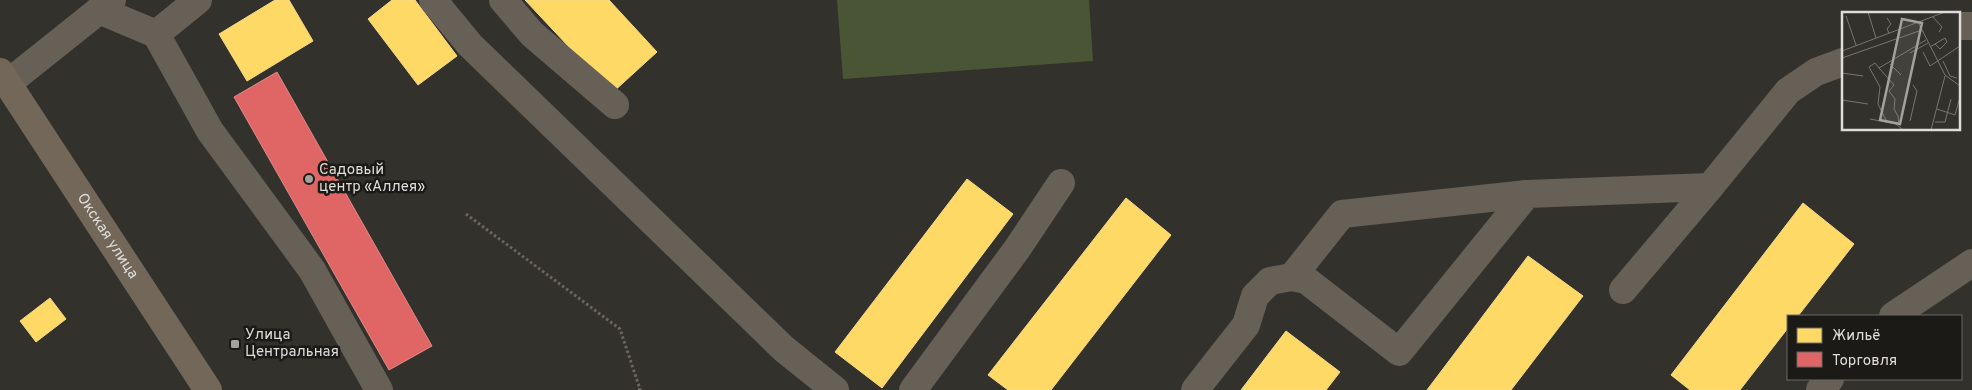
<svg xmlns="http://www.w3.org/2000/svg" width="1972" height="390" font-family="Overpass,sans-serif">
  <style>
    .green { fill: #4a5536 }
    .homes { fill: #ffd966; stroke: #f5da88 }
    .shops { fill: #e06666; stroke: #e08a88 }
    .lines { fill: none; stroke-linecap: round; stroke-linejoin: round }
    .path { stroke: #6b6760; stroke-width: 3; stroke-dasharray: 2.5 2.5; stroke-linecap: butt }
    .minor { stroke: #666057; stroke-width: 28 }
    .major { stroke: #726759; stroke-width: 28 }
    .poi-dot { fill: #a2a19c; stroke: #1b1a16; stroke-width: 2 }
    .labels { text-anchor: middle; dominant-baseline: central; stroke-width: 5; stroke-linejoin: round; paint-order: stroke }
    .poi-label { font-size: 15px; fill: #dfddd9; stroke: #1b1a16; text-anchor: start }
    .street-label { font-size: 15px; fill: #dfddd9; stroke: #1b1a16 }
    .inset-road { fill: none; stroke: #777671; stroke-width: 1 }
    .view { fill: #a2a19c; fill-opacity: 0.15; stroke: #a2a19c; stroke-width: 2.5 }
    .inset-edge { fill: none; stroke: #dfddd9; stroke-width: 2.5 }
  </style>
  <rect width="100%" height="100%" fill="#32312c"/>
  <!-- green -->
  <path class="green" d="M837,0H1089L1093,61L843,79Z"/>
  <!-- homes -->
  <g class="homes">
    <path d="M275,0H289L313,41L247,81L219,34Z"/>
    <path d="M392,0H415L457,56L418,85L368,19Z"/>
    <path d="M525,0H609L657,52L612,93Z"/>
    <path d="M967,179L1013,214L882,388L835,352Z"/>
    <path d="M1126,198L1171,235L1051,390H1008L988,375Z"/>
    <path d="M1803,203L1854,244L1798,316H1788V328L1740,390H1690L1671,375Z"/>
    <path d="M1528,256L1583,296L1511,390H1427Z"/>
    <path d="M50,298L66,319L36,342L20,321Z"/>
    <path d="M1286,331L1340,372L1326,390H1241Z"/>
  </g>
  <!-- shops -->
  <path class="shops" d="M277,72L432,346L389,370L234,97Z"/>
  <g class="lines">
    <!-- path -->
    <path class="path" d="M466,214L620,329L640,389L638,390"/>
    <!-- minor -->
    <g class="minor">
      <path d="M433,0L470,45L784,349L835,390"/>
      <path d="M503,0L532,34L615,105"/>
      <path d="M99,10L156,34L198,0"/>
      <path d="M1958,26H1972"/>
      <path d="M156,34L210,131L312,270L379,390"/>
      <path d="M8,83L112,0"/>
      <path d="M1292,277L1342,214L1527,194"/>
      <path d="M1623,290L1710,187"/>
      <path d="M1893,316L1972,263"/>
      <path d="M913,390L1017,249L1061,183"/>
      <path d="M1195,390L1246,325L1255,296L1270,281L1292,277L1306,280L1399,352L1527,194L1710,187L1788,91L1816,72L1843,62"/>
      <path d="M1820,390L1830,379"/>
    </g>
    <!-- major -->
    <path class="major" id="s1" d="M0,72L208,390"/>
  </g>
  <!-- markers -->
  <g class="poi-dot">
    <circle cx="309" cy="179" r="5"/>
    <rect x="230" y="339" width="10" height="10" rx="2.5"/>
  </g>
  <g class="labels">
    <!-- poi labels -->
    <g class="poi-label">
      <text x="319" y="170">Садовый<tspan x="319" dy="17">центр «Аллея»</tspan></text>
      <text x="245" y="335">Улица<tspan x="245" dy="17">Центральная</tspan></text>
    </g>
    <!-- street labels -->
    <g class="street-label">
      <text stroke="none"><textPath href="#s1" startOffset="196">Окская улица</textPath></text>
    </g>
  </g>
  <!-- overview -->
  <g transform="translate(1842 12)">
    <rect width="118" height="118" fill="#32312c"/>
    <path class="inset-road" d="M26,0L34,26M4,4L14,33M91,5L100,15L97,20M45,6L49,12L45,17L47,21M76,10L103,63L118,74M88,35L103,26L105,30L98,37L93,32M0,39L103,0M81,40L88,54L118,34M68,41L86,31M0,46L77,19M101,49L108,64L115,66M48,52L59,63M37,56L33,51L27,55L38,75L36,92L45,110M0,61L21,64M0,88L26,92M95,97L113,103L118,85M28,107L54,112L61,118M68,109L75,79L71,73M93,110H103L109,87M57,113L56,104L52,97L53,87L47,79L52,73L37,56L84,28M89,118L103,64"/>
    <path class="view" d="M60,7L80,11L58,112L38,108Z"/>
    <rect width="118" height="118" class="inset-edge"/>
  </g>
  <!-- legend -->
  <rect x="1787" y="315" width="175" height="65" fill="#1b1a16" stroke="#696864"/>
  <rect x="1797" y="328" width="25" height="15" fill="#ffd966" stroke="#696864"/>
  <text x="1832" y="340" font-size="15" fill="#dfddd9">Жильё</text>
  <rect x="1797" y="352" width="25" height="15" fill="#e06666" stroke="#696864"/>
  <text x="1832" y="365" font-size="15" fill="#dfddd9">Торговля</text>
</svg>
